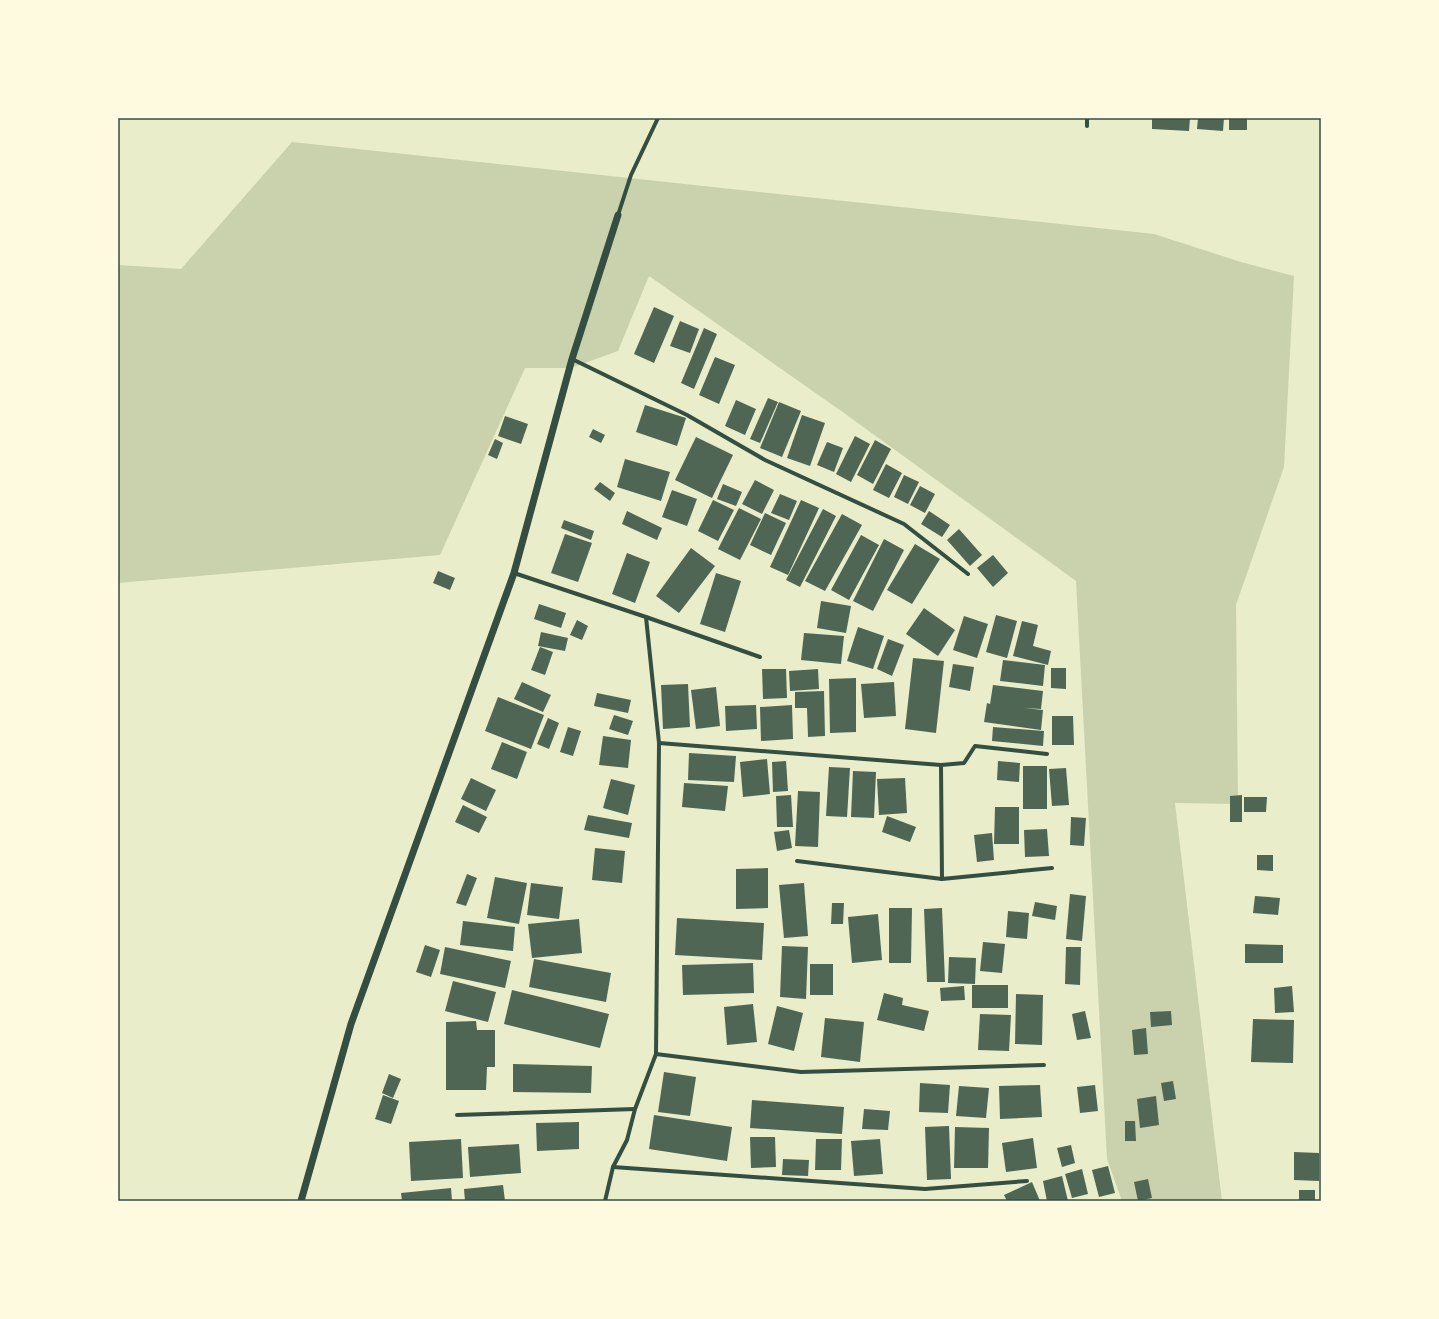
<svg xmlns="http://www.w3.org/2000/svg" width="1439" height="1319" font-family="'Source Sans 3',sans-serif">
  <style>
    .green { fill: #cad2ad }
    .building { fill: #4f6655 }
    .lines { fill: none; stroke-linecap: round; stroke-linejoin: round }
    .minor { stroke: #344e41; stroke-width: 4 }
    .tertiary { stroke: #344e41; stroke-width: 7 }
    .neatline { fill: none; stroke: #344e41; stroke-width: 1.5 }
  </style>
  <rect width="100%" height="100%" fill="#e9edc9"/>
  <!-- green -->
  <path class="green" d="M292,142L1154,234L1241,262L1294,276L1284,467L1236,605L1238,804L1175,803L1222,1201H1122L1107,1159L1076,581L844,413L649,276L618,351L571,368H525L440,555L118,583V265L181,269Z"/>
  <!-- building -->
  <g class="building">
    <path d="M1152,118H1190L1189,131L1152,129Z"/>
    <path d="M1198,118H1224L1223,131L1197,129Z"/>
    <rect x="1229" y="118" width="18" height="12"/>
    <path d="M654,307L674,316L654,363L634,354Z"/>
    <path d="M680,321L699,329L690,353L670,346Z"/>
    <path d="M704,328L717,334L694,389L681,383Z"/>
    <path d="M715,357L735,365L719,404L699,395Z"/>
    <path d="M768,398L778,402L760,443L750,439Z"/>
    <path d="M736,400L756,409L745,435L725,426Z"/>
    <path d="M779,402L801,411L782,457L760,448Z"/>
    <path d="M645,405L686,418L677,446L636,432Z"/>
    <path d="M802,415L825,423L810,466L787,458Z"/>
    <path d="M505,416L528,424L521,444L498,436Z"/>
    <path d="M593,429L605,435L601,443L589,437Z"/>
    <path d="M855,436L870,444L851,482L836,474Z"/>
    <path d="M696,437L733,455L712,498L675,480Z"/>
    <path d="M495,439L503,443L497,459L488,455Z"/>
    <path d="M875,440L891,449L873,484L857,475Z"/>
    <path d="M827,442L843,448L834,472L817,465Z"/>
    <path d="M625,459L670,472L661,501L617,487Z"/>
    <path d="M886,464L902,473L889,498L873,490Z"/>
    <path d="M904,475L919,482L908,504L894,497Z"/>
    <path d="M755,480L774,490L762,514L742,504Z"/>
    <path d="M600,482L615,493L610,501L594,489Z"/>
    <path d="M723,484L742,492L736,506L717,499Z"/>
    <path d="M920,486L935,494L925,513L910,505Z"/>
    <path d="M672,490L697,499L687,526L662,517Z"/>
    <path d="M780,494L797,501L789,520L771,513Z"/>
    <path d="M713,500L734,510L718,541L698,531Z"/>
    <path d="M801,500L819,508L788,575L770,567Z"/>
    <path d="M739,508L761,519L740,560L718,549Z"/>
    <path d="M823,509L836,516L800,587L786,580Z"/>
    <path d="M627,511L662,528L657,540L622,524Z"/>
    <path d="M929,511L950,525L942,537L921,524Z"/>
    <path d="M765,513L786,523L771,555L750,545Z"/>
    <path d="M842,514L862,525L825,591L805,581Z"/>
    <path d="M564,520L594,531L591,540L561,528Z"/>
    <path d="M959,529L982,555L970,566L947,540Z"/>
    <path d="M565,534L592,543L578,582L551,573Z"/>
    <path d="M861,535L879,545L849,600L831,590Z"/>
    <path d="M884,539L904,550L873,611L853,601Z"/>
    <path d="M915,544L940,559L912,604L887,590Z"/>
    <path d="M691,548L715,566L679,613L656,596Z"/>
    <path d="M627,553L650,562L635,603L612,594Z"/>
    <path d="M993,555L1008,573L993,587L977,568Z"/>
    <path d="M438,571L455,578L450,590L433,583Z"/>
    <path d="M716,573L741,581L725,632L700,624Z"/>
    <path d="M821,601L851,606L846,633L817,628Z"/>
    <path d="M539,604L566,613L561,628L534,619Z"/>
    <path d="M924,608L955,630L938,656L906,634Z"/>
    <path d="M996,615L1017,621L1007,658L986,652Z"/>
    <path d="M964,616L988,624L977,658L953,650Z"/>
    <path d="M577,620L588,626L582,640L570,635Z"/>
    <path d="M1022,621L1038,625L1033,646L1051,651L1048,665L1013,656Z"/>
    <path d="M858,627L884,636L873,669L847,661Z"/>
    <path d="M541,632L568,638L565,651L538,646Z"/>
    <path d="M804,633L844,636L841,664L801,660Z"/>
    <path d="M888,639L904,645L892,676L877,669Z"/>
    <path d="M540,647L553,652L545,675L531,670Z"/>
    <path d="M913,658L944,661L936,733L905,729Z"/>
    <path d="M1003,660L1045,665L1043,686L1000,681Z"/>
    <path d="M953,664L974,667L970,691L949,687Z"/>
    <path d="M1051,668H1066V689L1051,688Z"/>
    <path d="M762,669H786L787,698L763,699Z"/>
    <path d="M818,669L819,689L790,691L789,671Z"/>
    <path d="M856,678V732L830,733L829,679Z"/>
    <path d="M522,682L551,695L543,712L514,699Z"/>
    <path d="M894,682L896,716L864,718L861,684Z"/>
    <path d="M688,684L690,727L663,729L661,685Z"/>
    <path d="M993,685L1043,691L1041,709L1024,708L1043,710L1041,730L984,722L987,703L990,704Z"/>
    <path d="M716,687L720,726L696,729L691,690Z"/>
    <path d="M824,691L825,736L808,737L807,708H795V692Z"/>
    <path d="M597,693L631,700L628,713L594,706Z"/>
    <path d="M498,697L544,715L531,749L485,731Z"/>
    <path d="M756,705L757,729L726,731L725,706Z"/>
    <path d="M792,705L793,739L761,741L760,707Z"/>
    <path d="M614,715L633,721L628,735L609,729Z"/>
    <path d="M1052,716H1073L1074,745H1052Z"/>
    <path d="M548,718L559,723L549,749L537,744Z"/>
    <path d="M568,727L581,731L573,756L560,752Z"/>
    <path d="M993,727L1044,731L1043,746L992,741Z"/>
    <path d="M603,736L631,740L628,768L599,765Z"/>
    <path d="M502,742L527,752L517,779L491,769Z"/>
    <path d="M689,753L736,756L734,782L688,780Z"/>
    <path d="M767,759L770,794L743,797L740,762Z"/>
    <path d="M786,761L788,791L773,792L772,762Z"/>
    <path d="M998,761L1020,763L1019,782L997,780Z"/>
    <rect x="1023" y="766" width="24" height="43"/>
    <path d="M829,767L850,768L847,817L826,816Z"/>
    <path d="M1066,768L1069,805L1052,806L1049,769Z"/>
    <path d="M853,771L876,772L874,818L851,817Z"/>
    <path d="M471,778L496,790L486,811L461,799Z"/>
    <path d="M905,778L907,813L879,815L877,779Z"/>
    <path d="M611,779L635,785L628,815L603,808Z"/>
    <path d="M684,783L728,786L725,811L682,807Z"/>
    <path d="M798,791L820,792L818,847L795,846Z"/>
    <path d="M791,795L793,827H777L776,796Z"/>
    <path d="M1242,795V822H1230V796Z"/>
    <path d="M1244,797H1267L1266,812H1244Z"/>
    <path d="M463,805L487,817L479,833L455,822Z"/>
    <path d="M995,807H1019V844H994Z"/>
    <path d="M588,815L632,823L629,838L584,830Z"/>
    <path d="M887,816L916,827L910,842L882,832Z"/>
    <path d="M1071,817L1086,818L1084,846L1070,845Z"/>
    <path d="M1047,829L1049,856L1025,857L1024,830Z"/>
    <path d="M789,830L792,848L777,851L774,832Z"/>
    <path d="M992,833L994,860L977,862L974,835Z"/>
    <path d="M595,848L625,851L622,883L592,880Z"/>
    <path d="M1257,855H1273V871L1257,870Z"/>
    <path d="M768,868V908L736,909V869Z"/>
    <path d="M467,874L477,878L466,906L456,903Z"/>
    <path d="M495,877L527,883L519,924L487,918Z"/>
    <path d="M531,883L563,887L559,919L527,915Z"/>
    <path d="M804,883L808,936L784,938L779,885Z"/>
    <path d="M1070,894L1086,896L1082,941L1066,939Z"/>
    <path d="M1255,896L1280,898L1278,915L1253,913Z"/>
    <path d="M1035,902L1057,906L1055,920L1032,916Z"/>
    <path d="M832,903H844L843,924H831Z"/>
    <path d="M889,908H912L911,963H889Z"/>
    <path d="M942,908L945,982H927L924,909Z"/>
    <path d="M1008,911L1029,913L1027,939L1006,937Z"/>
    <path d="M878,914L882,960L852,963L848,917Z"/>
    <path d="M677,918L764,923L762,960L675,955Z"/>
    <path d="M579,919L582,953L532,958L528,924Z"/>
    <path d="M463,921L515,927L513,951L460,945Z"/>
    <path d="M983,942L1005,944L1002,973L980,971Z"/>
    <path d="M1245,944L1283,945V963H1245Z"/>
    <path d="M425,945L440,950L431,977L416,972Z"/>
    <path d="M782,946L808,947L806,999L780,997Z"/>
    <path d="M445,947L511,961L505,988L440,974Z"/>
    <path d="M1066,947H1081L1080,985L1065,984Z"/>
    <path d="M949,957L976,958L975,984L948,983Z"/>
    <path d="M534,959L611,973L606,1002L529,987Z"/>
    <path d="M753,963L754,993L683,995L682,965Z"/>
    <rect x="810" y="964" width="23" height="31"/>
    <path d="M453,981L496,992L488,1022L445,1011Z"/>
    <rect x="972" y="985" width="36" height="23"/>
    <path d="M964,986L965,1000L941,1001L940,988Z"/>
    <path d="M1292,986L1294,1012L1275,1013L1274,988Z"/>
    <path d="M512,990L609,1014L600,1048L504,1024Z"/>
    <path d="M884,993L903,998L902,1005L929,1011L924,1031L877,1020Z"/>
    <path d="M1016,994L1043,995L1042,1045L1015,1044Z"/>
    <path d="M753,1004L757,1042L727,1045L724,1007Z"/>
    <path d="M777,1006L803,1013L794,1051L768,1044Z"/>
    <path d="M1085,1011L1091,1038L1077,1040L1072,1014Z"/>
    <path d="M1171,1011L1172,1025L1151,1027L1150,1012Z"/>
    <path d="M980,1014L1011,1015L1009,1051L978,1050Z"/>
    <path d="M825,1018L864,1022L860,1062L821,1057Z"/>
    <path d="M1253,1019L1294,1020L1293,1063L1251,1062Z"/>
    <path d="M476,1021L477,1030H495V1067H487L486,1090H446V1022Z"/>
    <path d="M1146,1028L1148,1054L1134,1055L1132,1030Z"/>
    <path d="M513,1064L592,1066L591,1093L513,1092Z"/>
    <path d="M664,1072L696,1077L690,1116L658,1112Z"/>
    <path d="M389,1074L401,1079L393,1098L382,1093Z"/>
    <path d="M1173,1081L1176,1099L1164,1101L1161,1083Z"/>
    <path d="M920,1083L950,1085L948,1113L919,1112Z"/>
    <path d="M1040,1085L1042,1117L1000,1119L999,1086Z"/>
    <path d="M1095,1085L1098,1111L1080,1113L1077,1087Z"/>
    <path d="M959,1086L989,1088L986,1118L956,1116Z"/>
    <path d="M383,1095L399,1101L391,1124L375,1119Z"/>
    <path d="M1156,1096L1159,1125L1140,1128L1137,1099Z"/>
    <path d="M752,1100L844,1107L842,1134L750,1128Z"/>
    <path d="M864,1109L890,1111L888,1130L862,1129Z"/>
    <path d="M654,1115L732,1127L727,1161L649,1149Z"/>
    <path d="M1125,1121H1135L1136,1141H1125Z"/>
    <path d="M579,1122V1149L537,1151L536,1123Z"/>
    <path d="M949,1126L951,1179L927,1180L925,1127Z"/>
    <path d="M955,1127L989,1128L988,1168H954Z"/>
    <path d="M750,1137H775L776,1167L751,1168Z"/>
    <path d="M1033,1138L1037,1168L1006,1172L1002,1143Z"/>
    <path d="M461,1139L463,1178L411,1181L409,1142Z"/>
    <path d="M816,1139H842L841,1170H815Z"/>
    <path d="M880,1139L883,1174L854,1176L851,1141Z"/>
    <path d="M519,1144L521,1173L470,1177L468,1147Z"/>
    <path d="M1071,1145L1075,1163L1062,1167L1057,1148Z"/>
    <path d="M1294,1152L1319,1153V1181L1294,1180Z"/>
    <path d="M783,1159L809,1160L808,1176L782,1175Z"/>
    <path d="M1108,1166L1115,1193L1099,1197L1092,1170Z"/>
    <path d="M1082,1169L1088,1194L1072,1198L1065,1174Z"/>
    <path d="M1062,1176L1068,1201H1047L1043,1181Z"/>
    <path d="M1148,1179L1152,1198L1138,1201L1134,1182Z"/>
    <path d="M1032,1182L1040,1201H1007L1004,1195Z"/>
    <path d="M503,1185L505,1201H465L464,1189Z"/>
    <path d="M451,1188L452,1201H402L401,1193Z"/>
    <rect x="1299" y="1190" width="16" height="11"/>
  </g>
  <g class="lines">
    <!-- minor -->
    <g class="minor">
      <path d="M1087,126V118"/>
      <path d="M618,215L631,175L658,118"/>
      <path d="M572,359L687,415L765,460L904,524L968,574"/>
      <path d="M514,573L646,617L659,743L656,1054L635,1109L627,1140L613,1167L605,1201"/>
      <path d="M646,617L760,657"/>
      <path d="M659,743L941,765L964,763L975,746L1047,754"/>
      <path d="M941,765L942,879L1052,868"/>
      <path d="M797,861L942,879"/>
      <path d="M656,1054L801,1072L1044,1065"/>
      <path d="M457,1115L635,1109"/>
      <path d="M613,1167L925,1189L1027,1181"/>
    </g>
    <!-- tertiary -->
    <path class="tertiary" d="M301,1201L351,1024L514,573L572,359L618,215"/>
  </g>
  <!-- border -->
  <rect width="1439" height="1319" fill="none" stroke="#fefae0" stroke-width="238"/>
  <rect x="119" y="119" width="1201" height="1081" class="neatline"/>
</svg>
